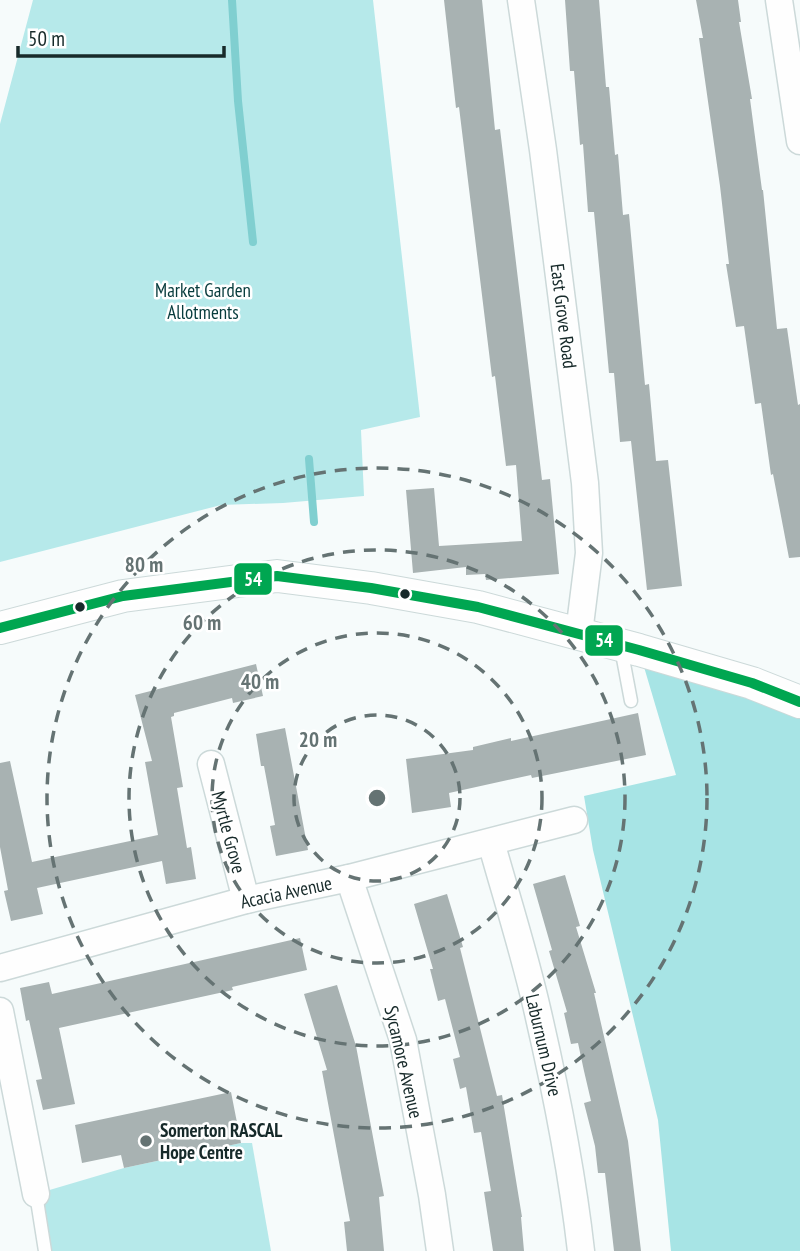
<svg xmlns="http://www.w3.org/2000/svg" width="800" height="1251" font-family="'PT Sans Narrow',sans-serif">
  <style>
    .green { fill: #b6e9ea }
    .forest { fill: #a7e4e5 }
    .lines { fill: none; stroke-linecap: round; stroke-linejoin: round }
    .stream { stroke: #80cfd0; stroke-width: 8 }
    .building { fill: #a8b2b2 }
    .service-casing { stroke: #ccd9d9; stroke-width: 15 }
    .minor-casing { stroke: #ccd9d9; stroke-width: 29 }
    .tertiary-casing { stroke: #ccd9d9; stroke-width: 34 }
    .service { stroke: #fefefe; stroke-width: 12 }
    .minor { stroke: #fefefe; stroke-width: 26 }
    .tertiary { stroke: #fefefe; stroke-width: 32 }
    .bus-1-casing { stroke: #fff; stroke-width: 16 }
    .bus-1 { stroke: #00a651; stroke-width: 10 }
    .ring { fill: none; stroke: #657373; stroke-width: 3.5; stroke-dasharray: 12 9 }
    .bus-dot { fill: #172a2a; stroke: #fff; stroke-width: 2.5 }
    .poi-dot { fill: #657373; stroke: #fff; stroke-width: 2.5 }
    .labels { text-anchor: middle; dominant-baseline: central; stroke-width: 5; stroke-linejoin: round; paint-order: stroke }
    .park-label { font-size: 19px; fill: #063b3c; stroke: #fff }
    .street-label { font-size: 19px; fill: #172a2a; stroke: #fff }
    .poi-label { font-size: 19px; font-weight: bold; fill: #172a2a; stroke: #fff; text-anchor: start }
    .centre { fill: #657373; stroke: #fff; stroke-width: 3.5 }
    .ring-label { font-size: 21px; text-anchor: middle; font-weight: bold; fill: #657373; stroke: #fff; stroke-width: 5; stroke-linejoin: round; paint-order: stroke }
    .line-badge { stroke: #fff; stroke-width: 2.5 }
    .badge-label { font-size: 19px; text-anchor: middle; font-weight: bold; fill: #fff }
  </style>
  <rect width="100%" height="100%" fill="#f6fbfb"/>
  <!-- green -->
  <g class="green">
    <path d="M33,0H373L420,417L361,430L364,496L283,503L221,505L0,562V124Z"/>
    <path d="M241,1143H252L271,1251H45L36,1194L124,1168Z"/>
  </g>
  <!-- forest -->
  <path class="forest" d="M639,650L800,702V1251H671L658,1120L593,850L584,796L676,775Z"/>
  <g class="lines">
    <!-- stream -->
    <g class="stream">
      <path d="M232,0L238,101L253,242"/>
      <path d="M309,459L314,522"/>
    </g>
  </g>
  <!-- building -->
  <g class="building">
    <path d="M444,0H482L495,130L500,129L542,480L550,479L559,574L486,580L485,574L466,575V567L413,573L406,490L434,488L439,546L522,541L516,465L506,466L495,376L492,377L459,107L456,108Z"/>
    <path d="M565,0H599L606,87H609L615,155L618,154L623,215L629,214L645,385L649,384L656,461L668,460L682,586L647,590L631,441L620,442L614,373H609L594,212H588L583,144L580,145L574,71H570Z"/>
    <path d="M696,0H738L741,22H739L752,99H750L762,190H763L777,329L787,328L798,405L800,404V557L789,558L773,474L771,475L761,403L755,404L744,326L736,327L726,264H729L720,186L699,38H703Z"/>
    <path d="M256,664L263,696L233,703L232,698L174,713V716L171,717L183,787L177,788L187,848L191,847L196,879L166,884L162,861L37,888L43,914L11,921L4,891L8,890L0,847V763L10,761L32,862L158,835L145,762L152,761L135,695Z"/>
    <path d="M638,713L646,755L532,778L531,775L449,793L451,807L412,813L406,759L473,750V747L511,738V741Z"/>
    <path d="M285,728L308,850L276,856L270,826L275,825L264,766H261L256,734Z"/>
    <path d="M565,875L580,926L576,927L596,993H594L628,1141L641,1251H614L605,1173H598L595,1146L584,1103L591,1101L584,1071L578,1043L571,1044L564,1013L567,1012L549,951L552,950L533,884Z"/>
    <path d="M447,894L463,947L460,948L497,1096L502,1095L522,1217H521L524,1251H493L484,1192L491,1191L481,1132L474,1133L466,1087L460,1089L453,1059L460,1057L445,999L438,1001L430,969H433L414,904Z"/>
    <path d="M300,938L307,970L232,987L233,990L59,1028L75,1104L43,1110L36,1080L42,1079L29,1020L26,1021L20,988L49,982L52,994Z"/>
    <path d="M337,985L356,1046L384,1196L379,1197L384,1251H347L344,1222L350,1221L322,1071L327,1070L304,994Z"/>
    <path d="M231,1092L241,1143L124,1168L121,1155L82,1163L75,1125Z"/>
  </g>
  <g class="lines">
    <!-- service casing -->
    <g class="service-casing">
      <g id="service">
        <path d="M621,648L631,701"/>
        <path d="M36,1194L45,1251"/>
      </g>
    </g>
    <!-- minor casing -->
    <g class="minor-casing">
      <g id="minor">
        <path d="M521,0L543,150L585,483L589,553L579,633"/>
        <path d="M779,0L800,141"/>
        <path d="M211,764L246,900"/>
        <path d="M491,842C507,899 525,955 538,1013C556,1091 572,1171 581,1251"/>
        <path d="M349,878L403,1040L432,1195L440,1251"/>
        <path d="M0,968L246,900L349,878L574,820"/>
        <path d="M0,1011L36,1194"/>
      </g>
    </g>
    <!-- tertiary casing -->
    <g class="tertiary-casing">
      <path id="tertiary" d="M0,628L123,596L277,576L371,588L478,607L639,650L752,683L800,702"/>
    </g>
    <!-- service -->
    <use href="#service" class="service"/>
    <!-- minor -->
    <use href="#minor" class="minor"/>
    <!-- tertiary -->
    <use href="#tertiary" class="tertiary"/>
    <!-- bus-1 casing -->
    <g class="bus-1-casing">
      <path id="bus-1" d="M0,628L123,596L277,576L371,588L478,607L639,650L752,683L800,702"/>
    </g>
    <!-- bus-1 -->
    <use href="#bus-1" class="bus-1"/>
  </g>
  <!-- distance rings -->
  <g class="ring">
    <circle cx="377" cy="798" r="83"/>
    <circle cx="377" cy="798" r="165"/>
    <circle cx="377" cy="798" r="248"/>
    <circle cx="377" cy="798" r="330"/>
  </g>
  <!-- markers -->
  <g class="bus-dot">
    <circle cx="405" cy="594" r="6"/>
    <circle cx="80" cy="607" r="6"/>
  </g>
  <circle class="poi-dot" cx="146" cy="1141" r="7"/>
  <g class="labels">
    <!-- park labels -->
    <g class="park-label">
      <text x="203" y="290">Market Garden<tspan x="203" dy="22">Allotments</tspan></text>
    </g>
    <!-- street labels -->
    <g class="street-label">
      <text transform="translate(564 316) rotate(83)">East Grove Road</text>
      <text transform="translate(229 832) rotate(75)">Myrtle Grove</text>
      <text transform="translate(286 892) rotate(-12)">Acacia Avenue</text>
      <text transform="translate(544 1045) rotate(77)">Laburnum Drive</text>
      <text transform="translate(404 1062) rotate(77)">Sycamore Avenue</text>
    </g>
    <!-- poi labels -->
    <g class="poi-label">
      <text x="160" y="1130">Somerton RASCAL<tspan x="160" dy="22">Hope Centre</tspan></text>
    </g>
  </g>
  <circle cx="377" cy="798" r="10" class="centre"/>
  <g class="ring-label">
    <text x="144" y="572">80 m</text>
    <text x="202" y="630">60 m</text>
    <text x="260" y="689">40 m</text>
    <text x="318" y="747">20 m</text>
  </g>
  <g class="line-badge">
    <rect x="233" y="562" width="40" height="34" rx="7" fill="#00a651"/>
    <rect x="584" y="624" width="40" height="33" rx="7" fill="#00a651"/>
  </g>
  <g class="badge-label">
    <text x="253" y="586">54</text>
    <text x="604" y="647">54</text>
  </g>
  <!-- scale -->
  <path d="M18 46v10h206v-10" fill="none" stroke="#172a2a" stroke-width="3.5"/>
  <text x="28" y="46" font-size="21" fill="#172a2a" stroke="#ffffff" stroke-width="5" paint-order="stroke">50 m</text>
</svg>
